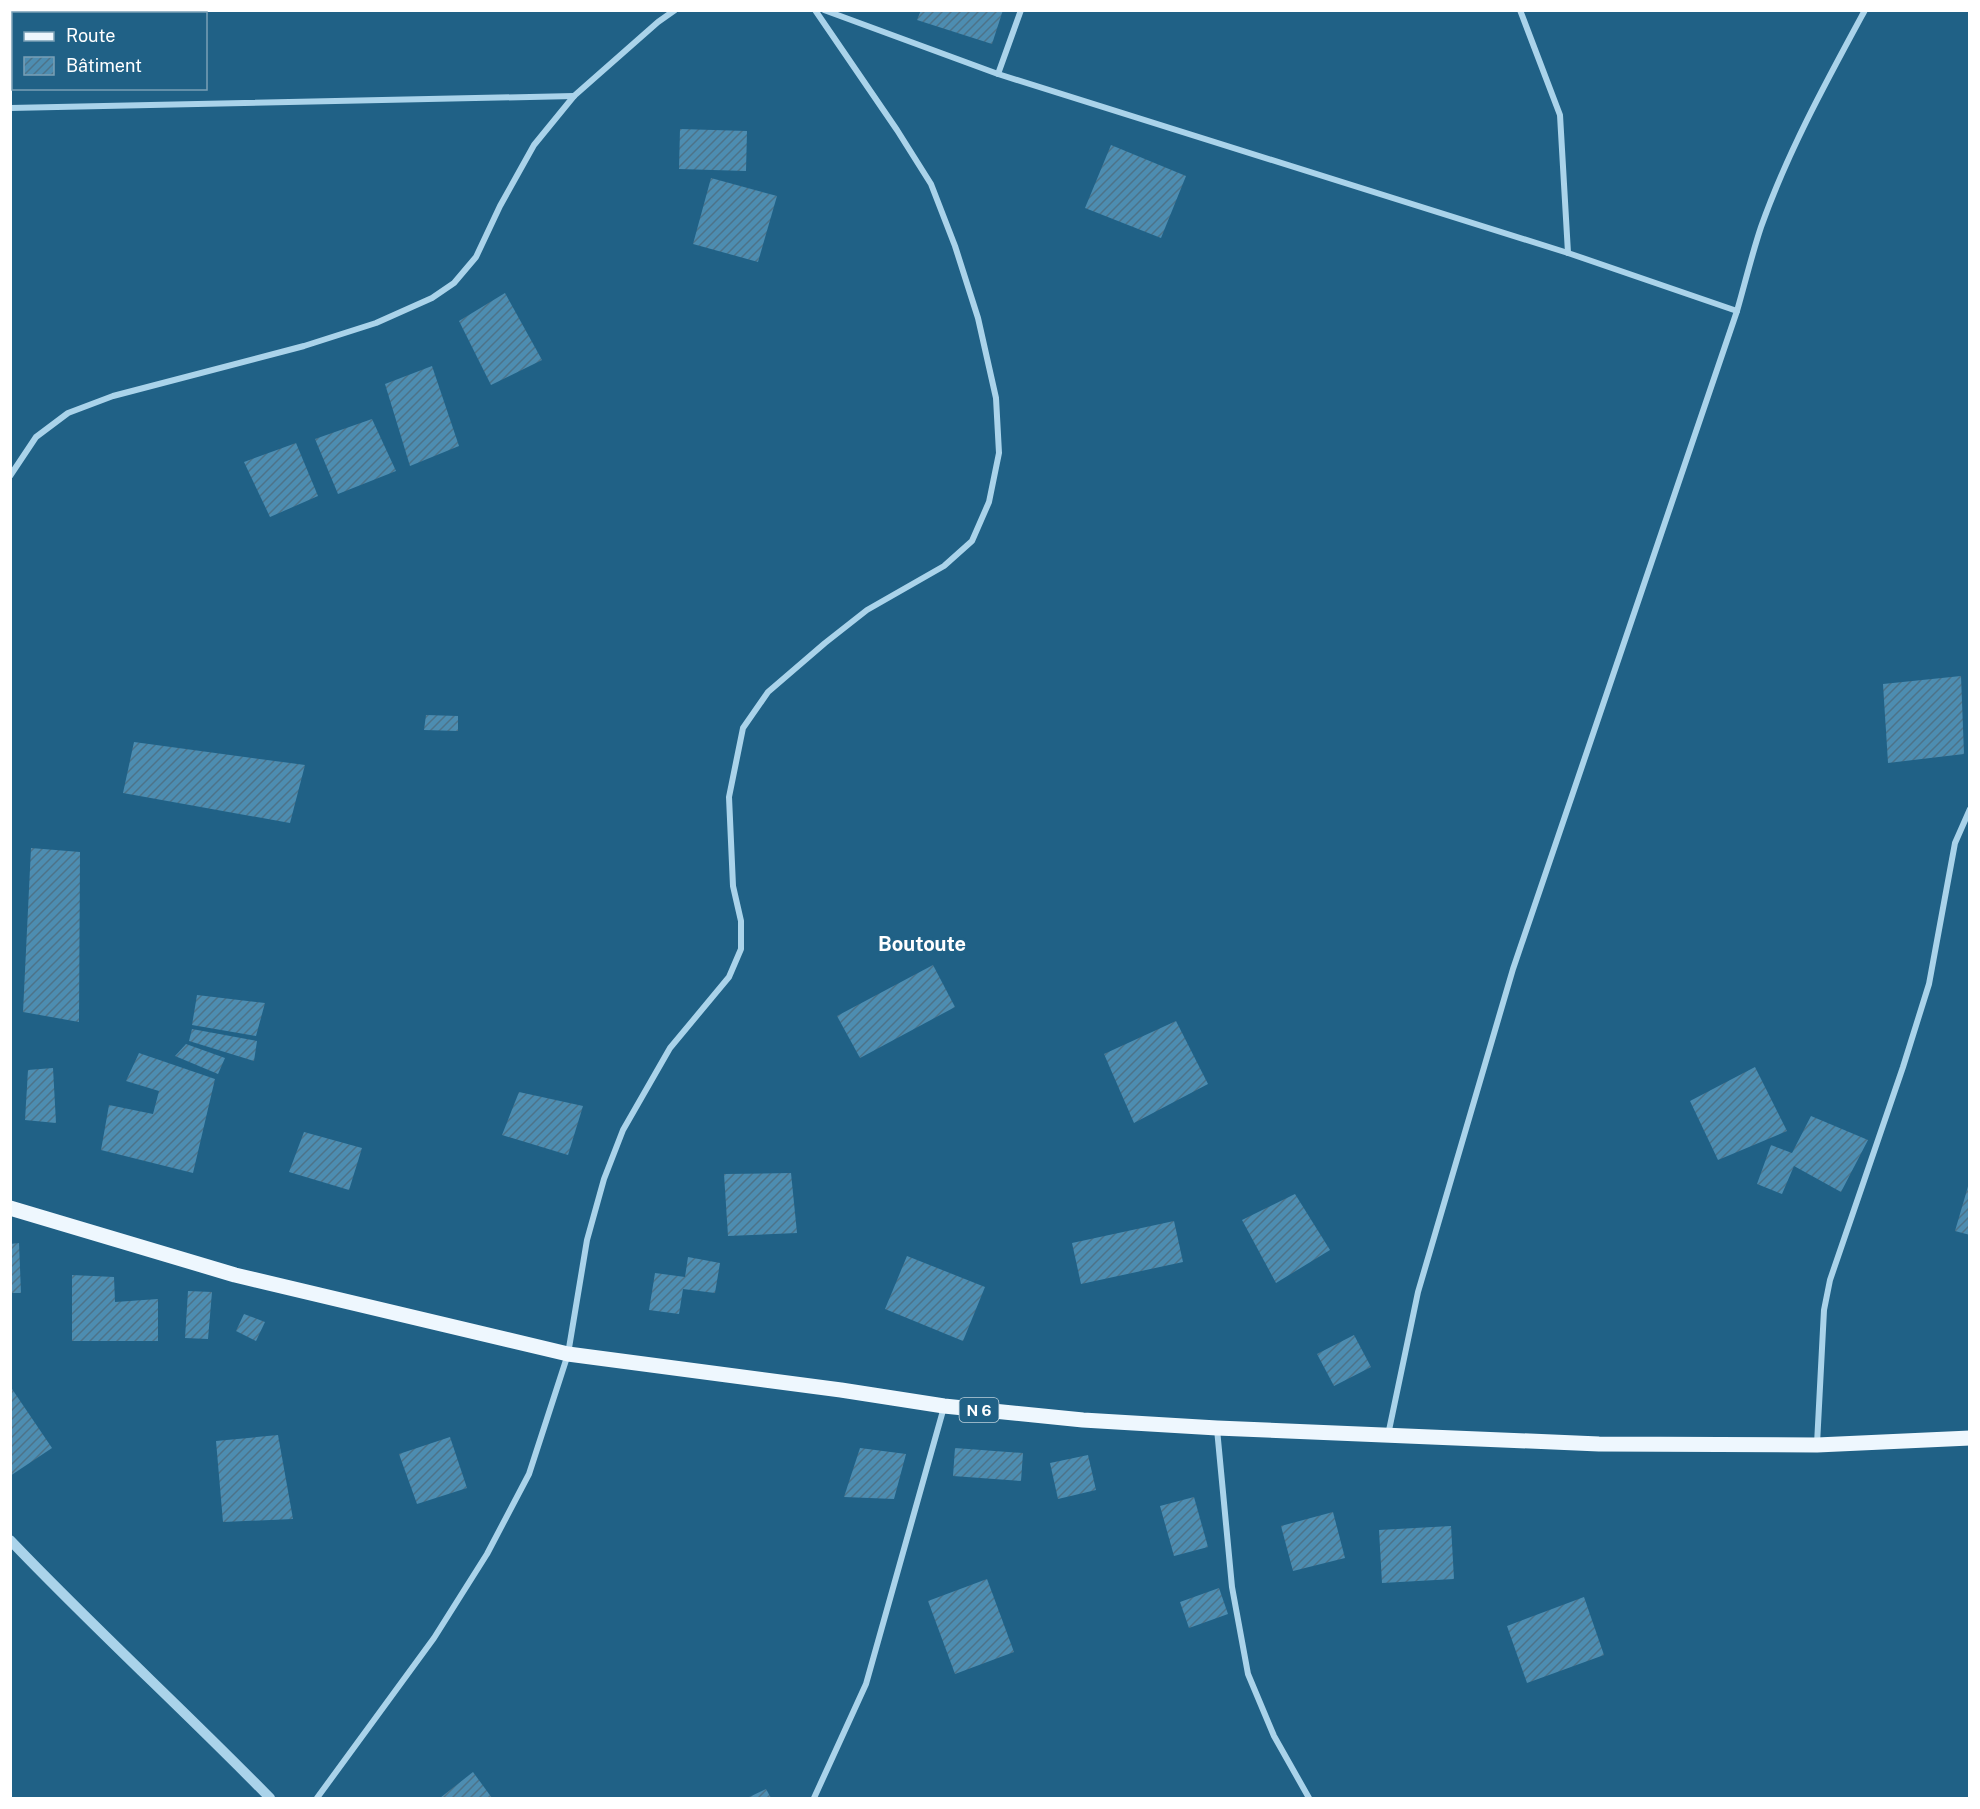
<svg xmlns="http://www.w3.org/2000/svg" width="1980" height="1809" font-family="'Public Sans',sans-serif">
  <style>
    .building { fill: url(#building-hatch) }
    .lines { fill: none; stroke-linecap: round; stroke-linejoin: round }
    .minor { stroke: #aad3ea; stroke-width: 6 }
    .tertiary { stroke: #aad3ea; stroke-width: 10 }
    .primary { stroke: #eef7fe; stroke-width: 15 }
    .labels { text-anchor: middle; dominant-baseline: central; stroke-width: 6; stroke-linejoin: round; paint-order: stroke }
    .shield { fill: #206186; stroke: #bcd0db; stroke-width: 1.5 }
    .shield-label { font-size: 15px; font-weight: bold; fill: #fff }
    .quarter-label { font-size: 20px; font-weight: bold; fill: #fff; stroke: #206186 }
  </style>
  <defs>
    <pattern id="building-hatch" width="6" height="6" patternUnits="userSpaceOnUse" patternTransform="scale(1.5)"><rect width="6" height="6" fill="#4d8db1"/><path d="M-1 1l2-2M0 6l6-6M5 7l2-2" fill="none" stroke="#4d7389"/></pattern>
  </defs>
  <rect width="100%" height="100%" fill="#206186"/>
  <!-- building -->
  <g class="building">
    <path d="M51,10L118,11V14H51Z"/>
    <path d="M921,10H1003L992,44L917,20Z"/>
    <path d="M680,129L747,131L746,171L679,169Z"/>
    <path d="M1111,145L1186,176L1161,238L1085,208Z"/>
    <path d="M711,178L777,196L758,262L693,244Z"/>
    <path d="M505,293L542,360L491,385L459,321Z"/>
    <path d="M432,366L459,446L410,466L385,384Z"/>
    <path d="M372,419L396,471L338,494L315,439Z"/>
    <path d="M296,443L318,496L270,517L244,462Z"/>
    <path d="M1961,676L1964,754L1888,763L1883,684Z"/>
    <path d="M426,715L458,716V731L424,730Z"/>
    <path d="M134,742L305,765L290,823L123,793Z"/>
    <path d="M31,848L80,852L79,1022L23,1012Z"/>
    <path d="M933,965L955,1007L860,1058L837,1016Z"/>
    <path d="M197,995L265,1003L256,1036L192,1025Z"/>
    <path d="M1176,1021L1208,1084L1134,1123L1104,1054Z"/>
    <path d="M192,1029L257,1041L254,1061L189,1041Z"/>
    <path d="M186,1044L225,1058L218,1074L175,1056Z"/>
    <path d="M139,1053L215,1079L193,1173L101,1150L109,1105L153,1114L159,1091L126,1081Z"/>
    <path d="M1755,1067L1787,1131L1718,1160L1690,1101Z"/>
    <path d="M53,1068L56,1123L25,1120L28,1070Z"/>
    <path d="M519,1092L583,1106L568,1155L502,1135Z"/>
    <path d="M1811,1116L1868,1140L1841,1192L1794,1166L1782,1194L1757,1184L1771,1145L1792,1153Z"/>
    <path d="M304,1132L362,1148L349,1190L289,1172Z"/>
    <path d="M791,1173L797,1233L728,1236L724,1174Z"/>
    <path d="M1969,1183H1970V1235L1955,1231Z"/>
    <path d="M1295,1194L1330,1250L1276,1283L1242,1220Z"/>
    <path d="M1174,1221L1183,1262L1081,1284L1072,1243Z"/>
    <path d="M19,1243L21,1293H10V1244Z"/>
    <path d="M907,1256L985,1287L963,1341L885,1309Z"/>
    <path d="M688,1257L720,1263L715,1293L683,1289L679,1314L649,1310L655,1273L685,1277Z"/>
    <path d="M72,1275L114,1277L115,1302L158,1299V1341H72Z"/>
    <path d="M188,1291L212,1292L208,1339L185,1338Z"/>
    <path d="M244,1314L265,1322L256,1341L236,1331Z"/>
    <path d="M1354,1335L1371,1367L1334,1386L1317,1354Z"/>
    <path d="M10,1386L52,1448L10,1476Z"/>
    <path d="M278,1435L293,1519L223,1522L216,1441Z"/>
    <path d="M450,1437L467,1488L417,1504L399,1454Z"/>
    <path d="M860,1448L906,1454L894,1499L844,1497Z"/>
    <path d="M955,1448L1023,1453L1021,1481L953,1476Z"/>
    <path d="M1088,1455L1096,1490L1058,1499L1050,1463Z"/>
    <path d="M1194,1497L1208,1547L1174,1556L1160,1506Z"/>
    <path d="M1333,1512L1345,1558L1293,1571L1281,1526Z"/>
    <path d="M1451,1526L1454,1579L1382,1583L1379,1530Z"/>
    <path d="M987,1579L1014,1652L955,1674L928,1601Z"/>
    <path d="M1219,1588L1228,1614L1189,1628L1180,1602Z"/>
    <path d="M1584,1597L1604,1655L1527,1683L1507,1626Z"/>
    <path d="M473,1772L492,1798H440Z"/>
    <path d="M766,1789L771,1798H747Z"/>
  </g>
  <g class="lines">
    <!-- minor -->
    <g class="minor">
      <path d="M824,10L998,74L1568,253L1737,311"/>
      <path d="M1520,10L1560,115L1568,253"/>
      <path d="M998,74L1021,10"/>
      <path d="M10,108L574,96"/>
      <path d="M10,476L36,437L68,413L113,396L304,346L376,323L432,298L454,283L476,257L500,206L534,145L574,96L658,22L675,10"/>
      <path d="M1217,1429L1232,1587L1248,1674L1274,1736L1309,1798"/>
      <path d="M1388,1435L1418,1292L1513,969L1737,311C1745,283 1752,254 1761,227C1788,151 1827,80 1865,10"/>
      <path d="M1817,1444L1824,1310L1830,1280L1903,1067L1929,984L1955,843L1970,809"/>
      <path d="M317,1798L434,1638L487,1554L529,1474L568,1354L587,1240L604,1179L623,1130L670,1048L729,977L741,949V921L733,886L729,797L743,728L768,692L825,643L867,610L944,566L972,541L989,502L999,453L996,398L978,318L955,246L931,184L897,130L815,10"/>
      <path d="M814,1798L866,1684L944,1407"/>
    </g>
    <!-- tertiary -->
    <path class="tertiary" d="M10,1540C95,1629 185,1711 270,1798"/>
    <!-- primary -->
    <path class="primary" d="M10,1208L235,1275L568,1354L841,1390L944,1406L1083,1420L1217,1428L1599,1444L1817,1445L1970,1438"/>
  </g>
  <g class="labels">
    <!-- shield labels -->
    <rect class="shield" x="959.5" y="1398" width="39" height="24" rx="4.5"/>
    <g class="shield-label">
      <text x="979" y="1410">N 6</text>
    </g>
    <!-- quarter labels -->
    <g class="quarter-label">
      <text x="922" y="944">Boutoute</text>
    </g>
  </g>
  <!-- border -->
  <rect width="1980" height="1809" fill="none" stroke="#ffffff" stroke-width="24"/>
  <!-- legend -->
  <rect x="12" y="12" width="195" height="78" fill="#206186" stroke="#79a0b6" stroke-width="1.5"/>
  <rect x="24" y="32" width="30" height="9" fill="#eef7fe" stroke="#79a0b6" stroke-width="1.5"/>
  <text x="66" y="42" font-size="18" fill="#ffffff">Route</text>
  <rect x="24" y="57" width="30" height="18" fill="url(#building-hatch)" stroke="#79a0b6" stroke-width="1.5"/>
  <text x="66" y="72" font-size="18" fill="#ffffff">Bâtiment</text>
</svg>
